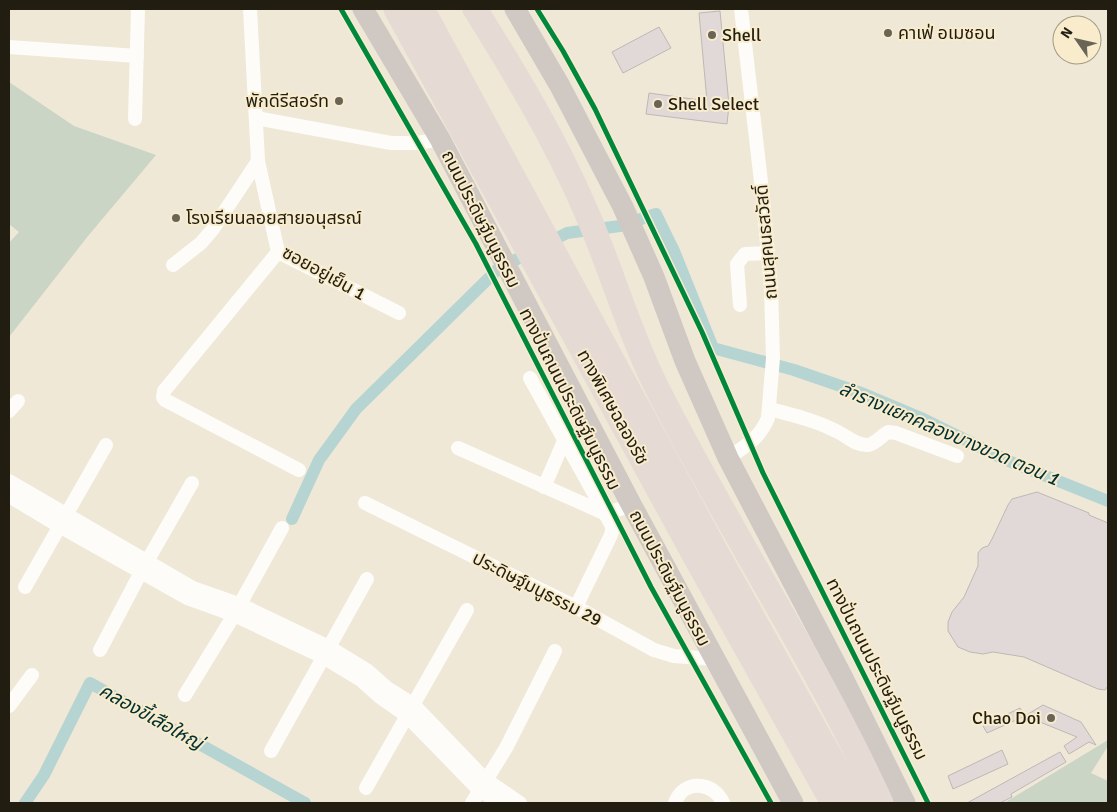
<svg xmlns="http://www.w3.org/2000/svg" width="1117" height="812" font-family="Signika,'Noto Sans Thai',sans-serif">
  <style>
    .green { fill: #cad5c5 }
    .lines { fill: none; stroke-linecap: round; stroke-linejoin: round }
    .canal { stroke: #b6d4d2; stroke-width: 12 }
    .building { fill: #e0d9d7; stroke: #beb8b5 }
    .minor { stroke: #fdfcf9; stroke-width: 14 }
    .primary { stroke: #d0c9c3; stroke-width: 21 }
    .motorway { stroke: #e6dad4; stroke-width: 25 }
    .cycleway-casing { stroke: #f9eccd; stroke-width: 8 }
    .cycleway { stroke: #00873e; stroke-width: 5 }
    .poi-dot { fill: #696456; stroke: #f9eccd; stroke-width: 2 }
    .labels { text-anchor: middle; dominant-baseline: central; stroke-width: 4; stroke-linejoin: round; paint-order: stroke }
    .poi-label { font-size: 18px; fill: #211d11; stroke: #f9eccd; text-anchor: start }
    .street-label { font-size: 18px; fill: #211d11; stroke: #f9eccd }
    .water-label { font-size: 19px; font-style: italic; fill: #013033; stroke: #f9eccd }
  </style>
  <rect width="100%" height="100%" fill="#efe8d7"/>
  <!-- green -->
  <g class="green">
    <path d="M9,82L74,126L156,155L88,236L9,337V243L19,232L9,224Z"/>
    <path d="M1108,740V746L1091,773L1108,781V803H1004Z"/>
  </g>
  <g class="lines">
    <!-- canal -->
    <g class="canal">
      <path d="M292,519L319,460L356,409L498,269L567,233L620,226L656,214L674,251L713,348L794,370L864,394L921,418L1006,460L1108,501"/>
      <path d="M25,803L44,775L90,683L305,803"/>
    </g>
  </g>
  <!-- building -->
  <g class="building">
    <path d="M720,11L729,105L727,124L646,114L649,93L707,101L699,13Z"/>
    <path d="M659,27L671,48L623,73L612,52Z"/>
    <path d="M1037,492L1089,513V515L1108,523V686L1105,690L1098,689L1024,657L993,652L983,654L970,652L958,647L948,631V622L952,612L964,597L978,566V553L982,548L988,546L992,539L1008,505L1012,499Z"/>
    <path d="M1043,705L1081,722L1096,745L1089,742L1069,754L1064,746L1077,737L1025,716Z"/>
    <path d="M1020,708L1025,716L987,733L983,726Z"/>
    <path d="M1002,750L1008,764L953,789L948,776Z"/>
    <path d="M1060,752L1066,762L1011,794L1012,797L1000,803H967Z"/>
  </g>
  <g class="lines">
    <!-- minor -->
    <g class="minor">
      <path d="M250,9L258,161L278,252L399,313"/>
      <path d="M9,47L137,56"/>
      <path d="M256,118L391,143H418L440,139"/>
      <path d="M135,119L138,9"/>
      <path d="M278,252L164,391L163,397L165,400L299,470"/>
      <path d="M173,265L201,243L213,229L258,161"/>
      <path d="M740,305L737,264L745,254L767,253"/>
      <path d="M530,378L612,526V532L610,537L576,607"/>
      <path d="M770,409C792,415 815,420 836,431C847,436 856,446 868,445C876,444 881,436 888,432L896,433L957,456"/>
      <path d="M9,411L18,401"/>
      <path d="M458,448L604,513L632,506"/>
      <path d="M728,458C747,445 759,439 768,418L773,358L771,288L763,199L741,9"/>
      <path d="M9,481L193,588L239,604L329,647L368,671L387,688L414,705L485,779L520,803"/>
      <path d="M544,487L564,441"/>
      <path d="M9,496L59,526L187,598L234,615L323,657L361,680L380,697L407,716L478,789L499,803"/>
      <path d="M365,503L576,607L654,650L674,656L714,659"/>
      <path d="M25,587L106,445"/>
      <path d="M100,650L141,572L192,483"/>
      <path d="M185,695L234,615L282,528"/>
      <path d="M9,706L32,675"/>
      <path d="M271,751L367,579"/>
      <path d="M366,788L467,610"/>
      <path d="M472,803L506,748L555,651"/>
      <path d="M675,803C683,779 714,781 723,803"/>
    </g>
    <!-- primary -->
    <g class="primary">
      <path d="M363,9L440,139L632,506L793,803"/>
      <path d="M515,9L560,86L623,207L654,277L685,361L728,458L842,676L905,803"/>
    </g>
    <!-- motorway -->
    <g class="motorway">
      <path d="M396,9L697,560L833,803"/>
      <path d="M422,9L715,550L856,803"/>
      <path d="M475,9C515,73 555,139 585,209C611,267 627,328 655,384C726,526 815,659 881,803"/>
    </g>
    <!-- cycleway casing -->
    <g class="cycleway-casing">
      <g id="cycleway">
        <path d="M341,9L476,244L651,587L771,803"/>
        <path d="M537,9L563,51L595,109L702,332L763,473L928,803"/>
      </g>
    </g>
    <!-- cycleway -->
    <use href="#cycleway" class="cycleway"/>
  </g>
  <!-- markers -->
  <g class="poi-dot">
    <circle cx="888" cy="33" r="5"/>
    <circle cx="712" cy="35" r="5"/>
    <circle cx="339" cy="101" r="5"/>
    <circle cx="658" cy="104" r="5"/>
    <circle cx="176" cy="218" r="5"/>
    <circle cx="1051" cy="718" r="5"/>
  </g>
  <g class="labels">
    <!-- poi labels -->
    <g class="poi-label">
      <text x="898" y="33">คาเฟ่ อเมซอน</text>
      <text x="722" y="35">Shell</text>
      <text x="329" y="101" text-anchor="end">พักดีรีสอร์ท</text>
      <text x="668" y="104">Shell Select</text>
      <text x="186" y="218">โรงเรียนลอยสายอนุสรณ์</text>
      <text x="1041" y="718" text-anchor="end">Chao Doi</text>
    </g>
    <!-- street labels -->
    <g class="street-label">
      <text transform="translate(481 219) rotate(63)">ถนนประดิษฐ์มนูธรรม</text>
      <text transform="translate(766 242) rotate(-95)">ถนนสุคนธสวัสดิ์</text>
      <text transform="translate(324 273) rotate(29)">ซอยอยู่เย็น 1</text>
      <text transform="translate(570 399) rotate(63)">ทางปั่นถนนประดิษฐ์มนูธรรม</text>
      <text transform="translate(613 407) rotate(61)">ทางพิเศษฉลองรัช</text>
      <text transform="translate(670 578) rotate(62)">ถนนประดิษฐ์มนูธรรม</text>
      <text transform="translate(537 589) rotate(27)">ประดิษฐ์มนูธรรม 29</text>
      <text transform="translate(877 669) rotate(63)">ทางปั่นถนนประดิษฐ์มนูธรรม</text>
    </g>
    <!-- water labels -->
    <g class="water-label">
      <text transform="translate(949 434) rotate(23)">ลำรางแยกคลองบางขวด ตอน 1</text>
      <text transform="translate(151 717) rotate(29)">คลองขี้เสือใหญ่</text>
    </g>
  </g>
  <!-- border -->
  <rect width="1117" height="812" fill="none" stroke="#211d11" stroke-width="20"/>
  <!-- north arrow -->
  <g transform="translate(1077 40) rotate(304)"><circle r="24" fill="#f9eccd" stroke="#a39982"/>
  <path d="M0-4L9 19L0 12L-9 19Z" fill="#696456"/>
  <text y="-8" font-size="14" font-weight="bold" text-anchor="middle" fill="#211d11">N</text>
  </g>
</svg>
